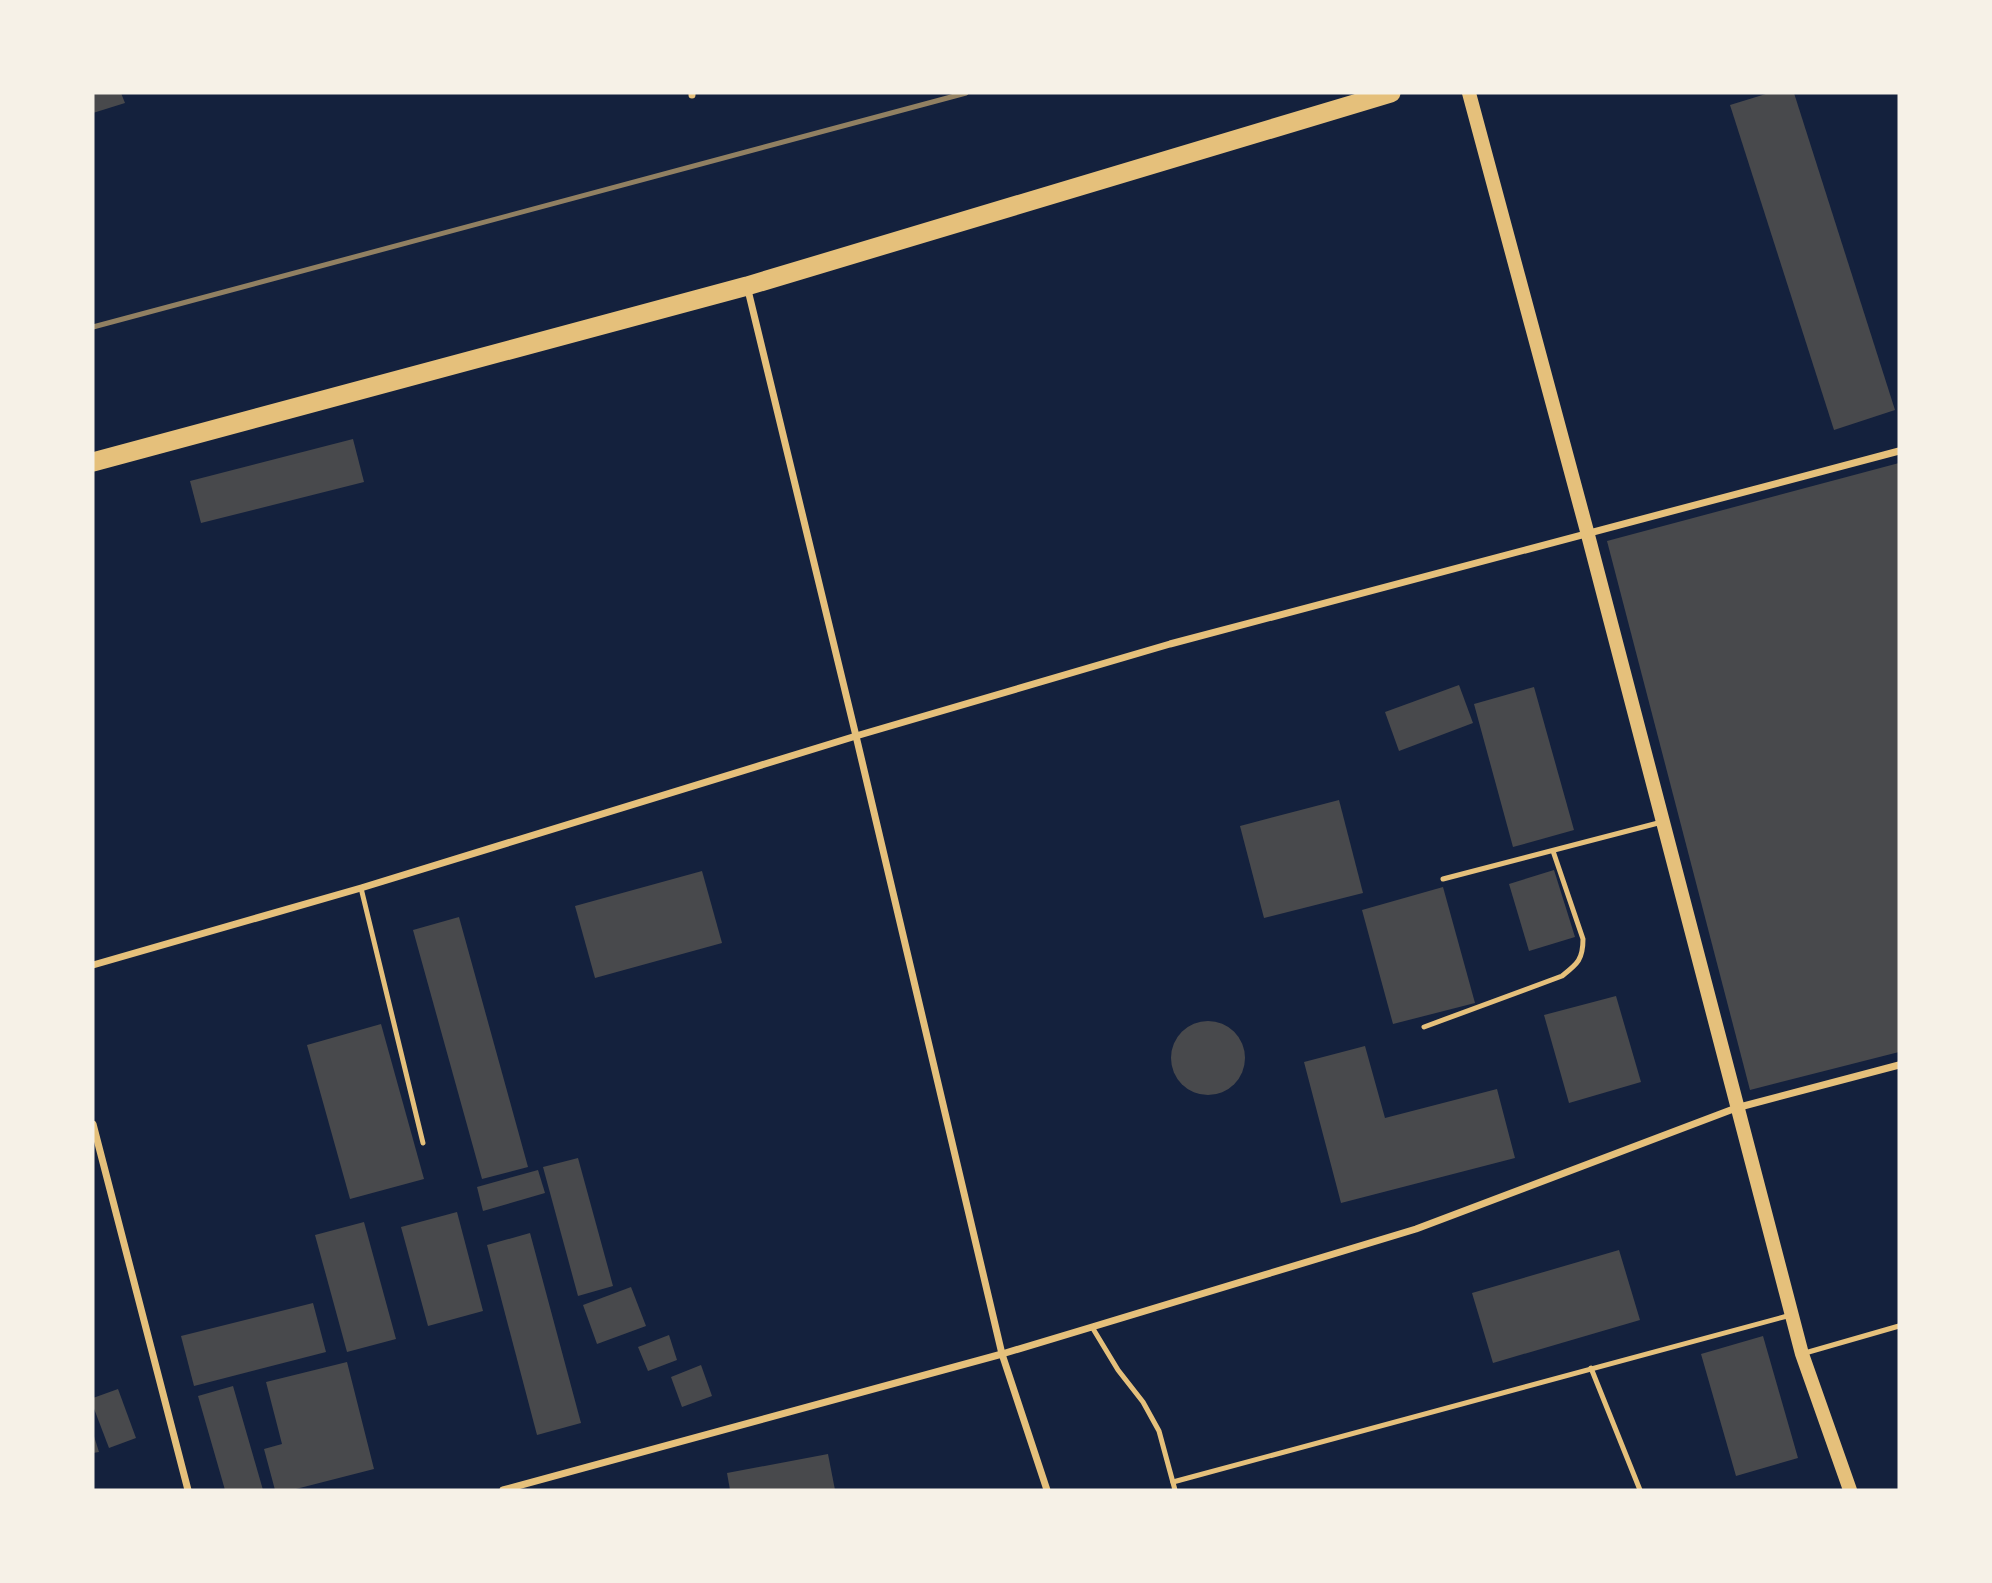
<svg xmlns="http://www.w3.org/2000/svg" width="1992" height="1583" font-family="'Public Sans',sans-serif">
  <style>
    .building { fill: #48494c }
    .lines { fill: none; stroke-linecap: round; stroke-linejoin: round }
    .service { stroke: #e5c07b; stroke-width: 5 }
    .minor { stroke: #e5c07b; stroke-width: 7 }
    .secondary { stroke: #e5c07b; stroke-width: 14 }
    .trunk { stroke: #e5c07b; stroke-width: 19 }
    .rail { stroke: #918062; stroke-width: 5 }
  </style>
  <rect width="100%" height="100%" fill="#14213d"/>
  <!-- building -->
  <g class="building">
    <path d="M93,93H121L125,103L93,113Z"/>
    <path d="M1769,93H1794L1895,410L1834,430L1730,105Z"/>
    <path d="M353,439L364,482L201,523L190,481Z"/>
    <path d="M1899,463V1052L1750,1090L1607,541Z"/>
    <path d="M1459,685L1473,723L1399,751L1385,712Z"/>
    <path d="M1534,687L1574,830L1513,847L1474,704Z"/>
    <path d="M1339,800L1363,893L1264,918L1240,826Z"/>
    <path d="M1554,870L1575,937L1529,951L1509,884Z"/>
    <path d="M702,871L722,943L595,978L575,906Z"/>
    <path d="M1443,887L1475,1003L1393,1024L1362,910Z"/>
    <path d="M459,917L528,1167L482,1179L413,930Z"/>
    <path d="M1616,996L1641,1082L1569,1103L1544,1015Z"/>
    <circle cx="1208" cy="1058" r="37"/>
    <path d="M381,1024L424,1179L350,1199L307,1045Z"/>
    <path d="M1365,1046L1385,1118L1497,1089L1515,1158L1341,1203L1304,1062Z"/>
    <path d="M578,1158L613,1286L578,1296L543,1167Z"/>
    <path d="M538,1170L545,1193L483,1211L477,1187Z"/>
    <path d="M457,1212L483,1311L428,1326L401,1227Z"/>
    <path d="M364,1222L396,1339L347,1352L315,1235Z"/>
    <path d="M530,1233L581,1423L537,1435L487,1245Z"/>
    <path d="M1619,1250L1640,1320L1493,1363L1472,1293Z"/>
    <path d="M631,1287L646,1326L597,1344L583,1305Z"/>
    <path d="M313,1303L326,1352L194,1386L181,1336Z"/>
    <path d="M669,1335L677,1360L648,1371L638,1347Z"/>
    <path d="M1763,1336L1798,1458L1736,1476L1701,1354Z"/>
    <path d="M347,1362L374,1469L292,1490H275L264,1449L282,1444L266,1382Z"/>
    <path d="M701,1365L712,1396L682,1407L671,1377Z"/>
    <path d="M233,1386L263,1490H225L198,1396Z"/>
    <path d="M118,1389L136,1438L109,1448L93,1406V1398Z"/>
    <path d="M93,1433L99,1452L93,1453Z"/>
    <path d="M828,1454L835,1490H730L727,1473Z"/>
  </g>
  <g class="lines">
    <!-- service -->
    <g class="service">
      <path d="M1443,879L1662,822"/>
      <path d="M361,888L423,1143"/>
      <path d="M1424,1027L1562,976C1577,964 1583,960 1583,939L1553,851"/>
      <path d="M1092,1327L1118,1370L1143,1402L1159,1431L1175,1490"/>
      <path d="M1805,1353L1899,1326"/>
      <path d="M1591,1368L1640,1490"/>
      <path d="M1173,1482L1791,1315"/>
    </g>
    <!-- minor -->
    <g class="minor">
      <path d="M692,93V95"/>
      <path d="M747,286L856,736L1002,1354L1047,1490"/>
      <path d="M93,965L361,888L856,736L1170,644L1899,451"/>
      <path d="M93,1124L188,1490"/>
      <path d="M503,1490L1002,1354L1092,1327L1416,1229L1736,1108L1899,1065"/>
    </g>
    <!-- secondary -->
    <path class="secondary" d="M1469,93L1588,535L1802,1354L1850,1490"/>
    <!-- trunk -->
    <path class="trunk" d="M93,462L747,286L1391,93"/>
    <!-- rail -->
    <path class="rail" d="M93,327L966,93"/>
  </g>
  <!-- border -->
  <rect width="1992" height="1583" fill="none" stroke="#f6f1e7" stroke-width="189"/>
</svg>
